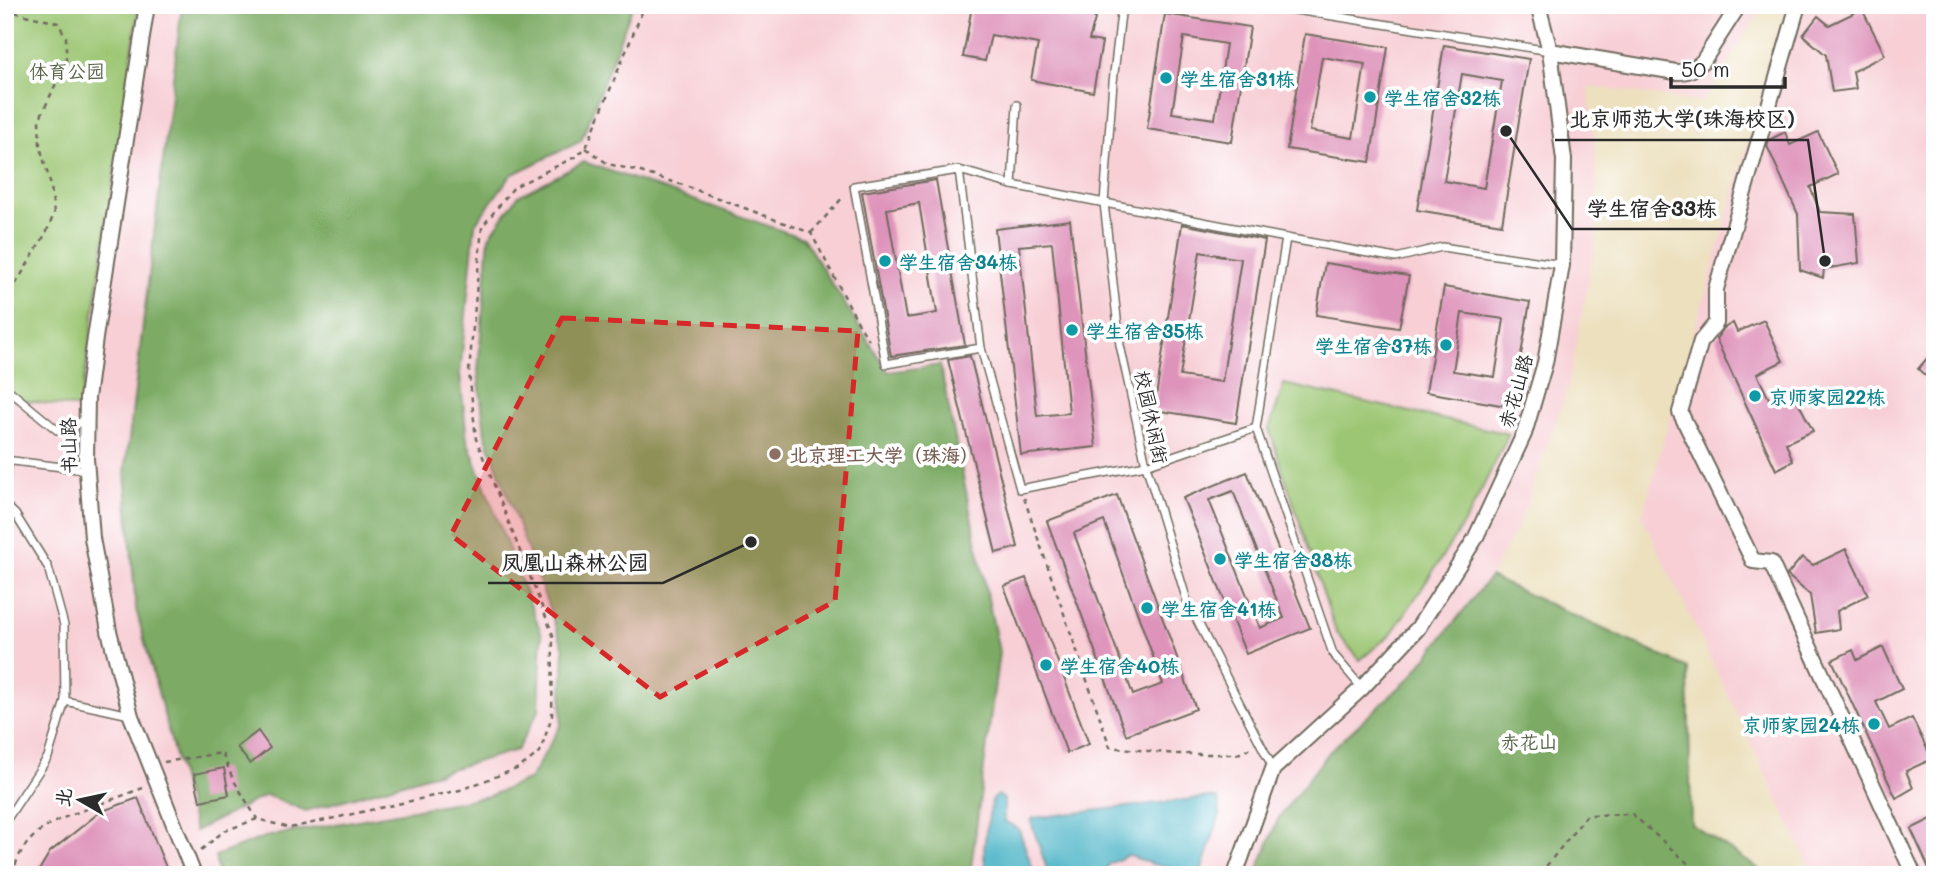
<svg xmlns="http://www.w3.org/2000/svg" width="1940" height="880" font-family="Mali,'LXGW WenKai TC',sans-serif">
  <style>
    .built { fill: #f7cfd5 }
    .green { fill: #9cc673; stroke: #64784f; stroke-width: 2 }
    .forest { fill: #7dab65; stroke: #546b48; stroke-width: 2 }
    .water { fill: #48b3c6; stroke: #3a6f78; stroke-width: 2 }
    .building { fill: #de93ba; fill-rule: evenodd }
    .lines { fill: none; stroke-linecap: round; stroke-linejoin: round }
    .service-casing { stroke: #6f6a5e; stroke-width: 10 }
    .minor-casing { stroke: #6f6a5e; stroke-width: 18 }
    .path { stroke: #6f6a5e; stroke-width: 2.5; stroke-dasharray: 5 5; stroke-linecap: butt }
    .service { stroke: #fff; stroke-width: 7 }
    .minor { stroke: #fff; stroke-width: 14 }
    .marked { fill: #d62828; fill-opacity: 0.2; stroke: #d62828; stroke-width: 5; stroke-dasharray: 14 9; stroke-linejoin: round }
    .culture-dot { fill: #0f9aa8; stroke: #fff; stroke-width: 2.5 }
    .education-dot { fill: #8d6e63; stroke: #fff; stroke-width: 2.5 }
    .labels { text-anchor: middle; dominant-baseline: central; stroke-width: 7; stroke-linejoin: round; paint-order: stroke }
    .park-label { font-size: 19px; fill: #536144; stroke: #fff }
    .culture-label { font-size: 19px; font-weight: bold; fill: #0d838f; stroke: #fff; text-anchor: start }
    .street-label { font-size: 19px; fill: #2b2b2b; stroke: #fff }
    .education-label { font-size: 19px; font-weight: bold; fill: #785e54; stroke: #fff; text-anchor: start }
    .leader { fill: none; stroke: #2b2b2b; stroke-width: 2.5 }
    .callout-dot { fill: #2b2b2b; stroke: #fff; stroke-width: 2.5 }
    .callout-label { font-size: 21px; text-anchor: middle; font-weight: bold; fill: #2b2b2b; stroke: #fff; stroke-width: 7; stroke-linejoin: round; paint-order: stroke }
  </style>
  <rect width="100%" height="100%" fill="#fff"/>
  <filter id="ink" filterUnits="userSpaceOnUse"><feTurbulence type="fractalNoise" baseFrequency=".0143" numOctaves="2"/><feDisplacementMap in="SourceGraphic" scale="14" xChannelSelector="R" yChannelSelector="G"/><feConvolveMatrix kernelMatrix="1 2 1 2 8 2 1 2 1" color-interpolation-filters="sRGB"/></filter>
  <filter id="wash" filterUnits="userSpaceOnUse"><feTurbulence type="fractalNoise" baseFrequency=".00686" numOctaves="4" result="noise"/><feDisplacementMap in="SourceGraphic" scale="28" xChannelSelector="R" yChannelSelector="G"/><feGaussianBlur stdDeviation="1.57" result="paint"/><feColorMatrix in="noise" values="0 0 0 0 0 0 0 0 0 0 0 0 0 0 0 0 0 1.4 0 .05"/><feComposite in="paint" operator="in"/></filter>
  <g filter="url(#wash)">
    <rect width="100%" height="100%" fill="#ece0be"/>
    <!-- built -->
    <g class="built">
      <path d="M5,5H1764L1703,102L1588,86L1595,149L1597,233L1568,388L1520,521L1490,577L1411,677L1508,875H5Z"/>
      <path d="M1787,5H1935V875H1814L1642,516Z"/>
    </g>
    <!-- green -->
    <g class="green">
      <path d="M5,5H139L80,408L5,398Z"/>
      <path d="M1284,384L1509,434L1469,515L1421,590L1391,634L1360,660L1336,632L1269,429Z"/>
    </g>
    <!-- forest -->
    <g class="forest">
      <path d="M182,5H633L581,141L511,175L475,224L460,374L467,440L542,635L539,710L517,750L306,811L266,795L195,831L136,609L125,472Z"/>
      <path d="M584,162L803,238L888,372L940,365L999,652L970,875H218L215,856L265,837L489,796L530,779L561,725L564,649L485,434L478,371L489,237L518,196Z"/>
      <path d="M1490,577L1688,668L1691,824L1768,875H1256L1279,817L1331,750L1411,677Z"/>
    </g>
    <!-- water -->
    <g class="water">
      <path d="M998,795L1004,799V821L1017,828L1019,830L1035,875H989C978,857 989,820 992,800Z"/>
      <path d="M1209,797L1218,799L1220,815L1202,869L1196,871L1152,864L1128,855L1109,864L1103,875H1049L1031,822L1033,818Z"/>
    </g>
    <g id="blocks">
      <!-- building -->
      <g class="building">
        <path d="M992,5H1075L1088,7L1095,19L1089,40L1102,42L1093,92L1031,80L1038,44L991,35L985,61L963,57L972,6L991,11Z"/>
        <path d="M1862,9L1885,55L1853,71L1856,89L1832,92L1826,55L1803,35L1818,16L1829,25Z"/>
        <path d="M1165,14L1250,27L1232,142L1147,129ZM1184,37L1226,44L1215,119L1172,113Z"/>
        <path d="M1305,34L1388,47L1370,162L1287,149ZM1322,57L1365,64L1353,138L1310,131Z"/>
        <path d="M1444,45L1529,59L1502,224L1417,210ZM1462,74L1502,81L1484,188L1444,181Z"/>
        <path d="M1785,132L1790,145L1818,132L1838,174L1810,187L1820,212L1855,214L1859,263L1824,269L1823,278L1800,270L1798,214L1767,146L1769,140Z"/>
        <path d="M936,180L965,345L891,356L862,192ZM919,203L937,313L906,318L887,209Z"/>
        <path d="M1070,220L1096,447L1021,455L995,229ZM1052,243L1069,413L1037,416L1019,246Z"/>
        <path d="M1182,224L1265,240L1236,423L1154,410ZM1200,252L1241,259L1222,382L1180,376Z"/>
        <path d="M1325,263L1409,276L1399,328L1316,315Z"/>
        <path d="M1444,287L1530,302L1512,407L1426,392ZM1462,313L1504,319L1495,377L1453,371Z"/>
        <path d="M1764,320L1783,361L1757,374L1770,401L1792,390L1813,431L1786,443L1793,461L1776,470L1716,339L1724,328L1733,323L1737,332Z"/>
        <path d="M1935,349V384L1918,369Z"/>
        <path d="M970,356L1018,547L996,553L948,360Z"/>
        <path d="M1247,472L1310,628L1246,654L1183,498ZM1233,491L1284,618L1260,628L1209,500Z"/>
        <path d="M1117,495L1196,709L1126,735L1047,521ZM1104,521L1163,684L1133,695L1074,533Z"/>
        <path d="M1846,549L1868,595L1837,611L1839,629L1816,633L1810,595L1787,575L1802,557L1813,565Z"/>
        <path d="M1026,578L1089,744L1067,753L1004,586Z"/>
        <path d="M1883,647L1902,689L1876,702L1889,729L1912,718L1932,759L1906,771L1913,788L1896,798L1832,660L1853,650L1857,660Z"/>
        <path d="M258,731L270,748L250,764L237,747Z"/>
        <path d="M224,768L229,795L200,801L194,774Z"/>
        <path d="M138,798L169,875H36L50,852L100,812Z"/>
        <path d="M1931,819L1935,827V875H1932L1911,829Z"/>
      </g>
    </g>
  </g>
  <g filter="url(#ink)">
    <use href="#blocks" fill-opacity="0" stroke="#6f6a5e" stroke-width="2"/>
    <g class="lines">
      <!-- service casing -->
      <g class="service-casing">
        <g id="service">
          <path d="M1122,5L1113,82L1104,203L1120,345L1146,465L1187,601L1273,768"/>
          <path d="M1265,5L1550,51"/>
          <path d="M1017,105L1012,185L1286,238L1396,258L1442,247L1562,265"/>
          <path d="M959,170L981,348L886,364L854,186L959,170L1012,185"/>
          <path d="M1286,238L1256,428L1333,654L1362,688"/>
          <path d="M981,348L1020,489L1146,465L1256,428"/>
          <path d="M5,387L57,430L87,420"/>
          <path d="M5,460L86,470"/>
          <path d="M5,483L9,461"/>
          <path d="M5,505L15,514L48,567L64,625L65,701L48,757L5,822"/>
          <path d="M65,701L130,715"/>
        </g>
      </g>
      <!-- minor casing -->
      <g class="minor-casing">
        <g id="minor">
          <path d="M147,5L95,338L87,398L86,459L92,538L109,631L131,716L194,875"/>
          <path d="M1798,5L1716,289V323L1701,341L1680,412L1753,561L1771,563L1914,875"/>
          <path d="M1550,51L1676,72C1688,72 1694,70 1703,61L1739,5"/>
          <path d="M1235,875L1273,769L1362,688L1418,628L1475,539L1524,434L1545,363L1562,265L1564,160L1550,51L1538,5"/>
        </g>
      </g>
      <!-- path -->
      <g class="path">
        <path d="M5,10L58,23L66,37V62L39,120L40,146L51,186L54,214L46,233L8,297L5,320"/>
        <path d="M586,148L608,164L634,170L683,185L811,233L861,328L869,340"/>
        <path d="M811,233L844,196"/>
        <path d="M1024,498L1110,747L1176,754H1238L1251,748"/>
        <path d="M164,762L222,753L233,779L257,819"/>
        <path d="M201,850L224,831L257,819L290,828L460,790L519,768L540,752L552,716L553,635L476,439L469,372L482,227L514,187L575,157L586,148L645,5"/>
        <path d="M13,875C21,832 56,820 92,807C109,801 126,794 143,788"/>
        <path d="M1542,875L1544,869L1587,815L1632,814L1701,875"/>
      </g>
      <!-- service -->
      <use href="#service" class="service"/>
      <!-- minor -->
      <use href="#minor" class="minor"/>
    </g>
  </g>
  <!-- marked area -->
  <path class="marked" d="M562,318L858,331L835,601L660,697L451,535Z"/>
  <!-- markers -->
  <g class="culture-dot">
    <circle cx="1166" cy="78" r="7"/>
    <circle cx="1370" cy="97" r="7"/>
    <circle cx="885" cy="261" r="7"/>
    <circle cx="1072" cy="330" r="7"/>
    <circle cx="1446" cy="345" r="7"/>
    <circle cx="1755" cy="396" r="7"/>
    <circle cx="1220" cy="559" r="7"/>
    <circle cx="1147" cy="608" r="7"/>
    <circle cx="1046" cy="665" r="7"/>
    <circle cx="1874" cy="724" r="7"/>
  </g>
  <circle class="education-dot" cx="775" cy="454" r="7"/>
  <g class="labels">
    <!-- park labels -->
    <g class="park-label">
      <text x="67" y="70">体育公园</text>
      <text x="1529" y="741">赤花山</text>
    </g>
    <!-- culture labels -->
    <g class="culture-label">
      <text x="1180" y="78">学生宿舍31栋</text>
      <text x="1384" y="97">学生宿舍32栋</text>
      <text x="899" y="261">学生宿舍34栋</text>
      <text x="1086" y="330">学生宿舍35栋</text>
      <text x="1432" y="345" text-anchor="end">学生宿舍37栋</text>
      <text x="1769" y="396">京师家园22栋</text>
      <text x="1234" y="559">学生宿舍38栋</text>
      <text x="1161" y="608">学生宿舍41栋</text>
      <text x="1060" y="665">学生宿舍40栋</text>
      <text x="1860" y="724" text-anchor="end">京师家园24栋</text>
    </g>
    <!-- street labels -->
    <g class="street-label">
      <text transform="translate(1515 391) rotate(-74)">赤花山路</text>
      <text transform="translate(1152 417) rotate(78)">校园休闲街</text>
      <text transform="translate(68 446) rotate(-91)">书山路</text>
    </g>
    <!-- education labels -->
    <g class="education-label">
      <text x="789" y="454">北京理工大学（珠海）</text>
    </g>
  </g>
  <!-- callouts -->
  <path class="leader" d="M1825 261L1808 140H1555M1506 131L1572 229H1731M751 542L663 583H488"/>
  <g class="callout-dot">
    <circle cx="1825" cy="261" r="7"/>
    <circle cx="1506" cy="131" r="7"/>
    <circle cx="751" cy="542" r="7"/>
  </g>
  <g class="callout-label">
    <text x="1682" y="126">北京师范大学(珠海校区)</text>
    <text x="1652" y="216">学生宿舍33栋</text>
    <text x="575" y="570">凤凰山森林公园</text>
  </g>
  <!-- margin -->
  <rect width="1940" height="880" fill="none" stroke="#fff" stroke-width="28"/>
  <!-- north arrow -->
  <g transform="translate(80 800) rotate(279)" stroke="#ffffff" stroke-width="5" paint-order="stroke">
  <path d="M0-5L12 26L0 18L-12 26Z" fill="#2b2b2b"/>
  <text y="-10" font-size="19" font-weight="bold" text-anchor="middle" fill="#2b2b2b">北</text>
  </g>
  <!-- scale -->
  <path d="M1671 77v10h114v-10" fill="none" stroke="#2b2b2b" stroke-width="3.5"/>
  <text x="1681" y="77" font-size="21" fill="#2b2b2b" stroke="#ffffff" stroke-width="5" paint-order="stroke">50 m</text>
</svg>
